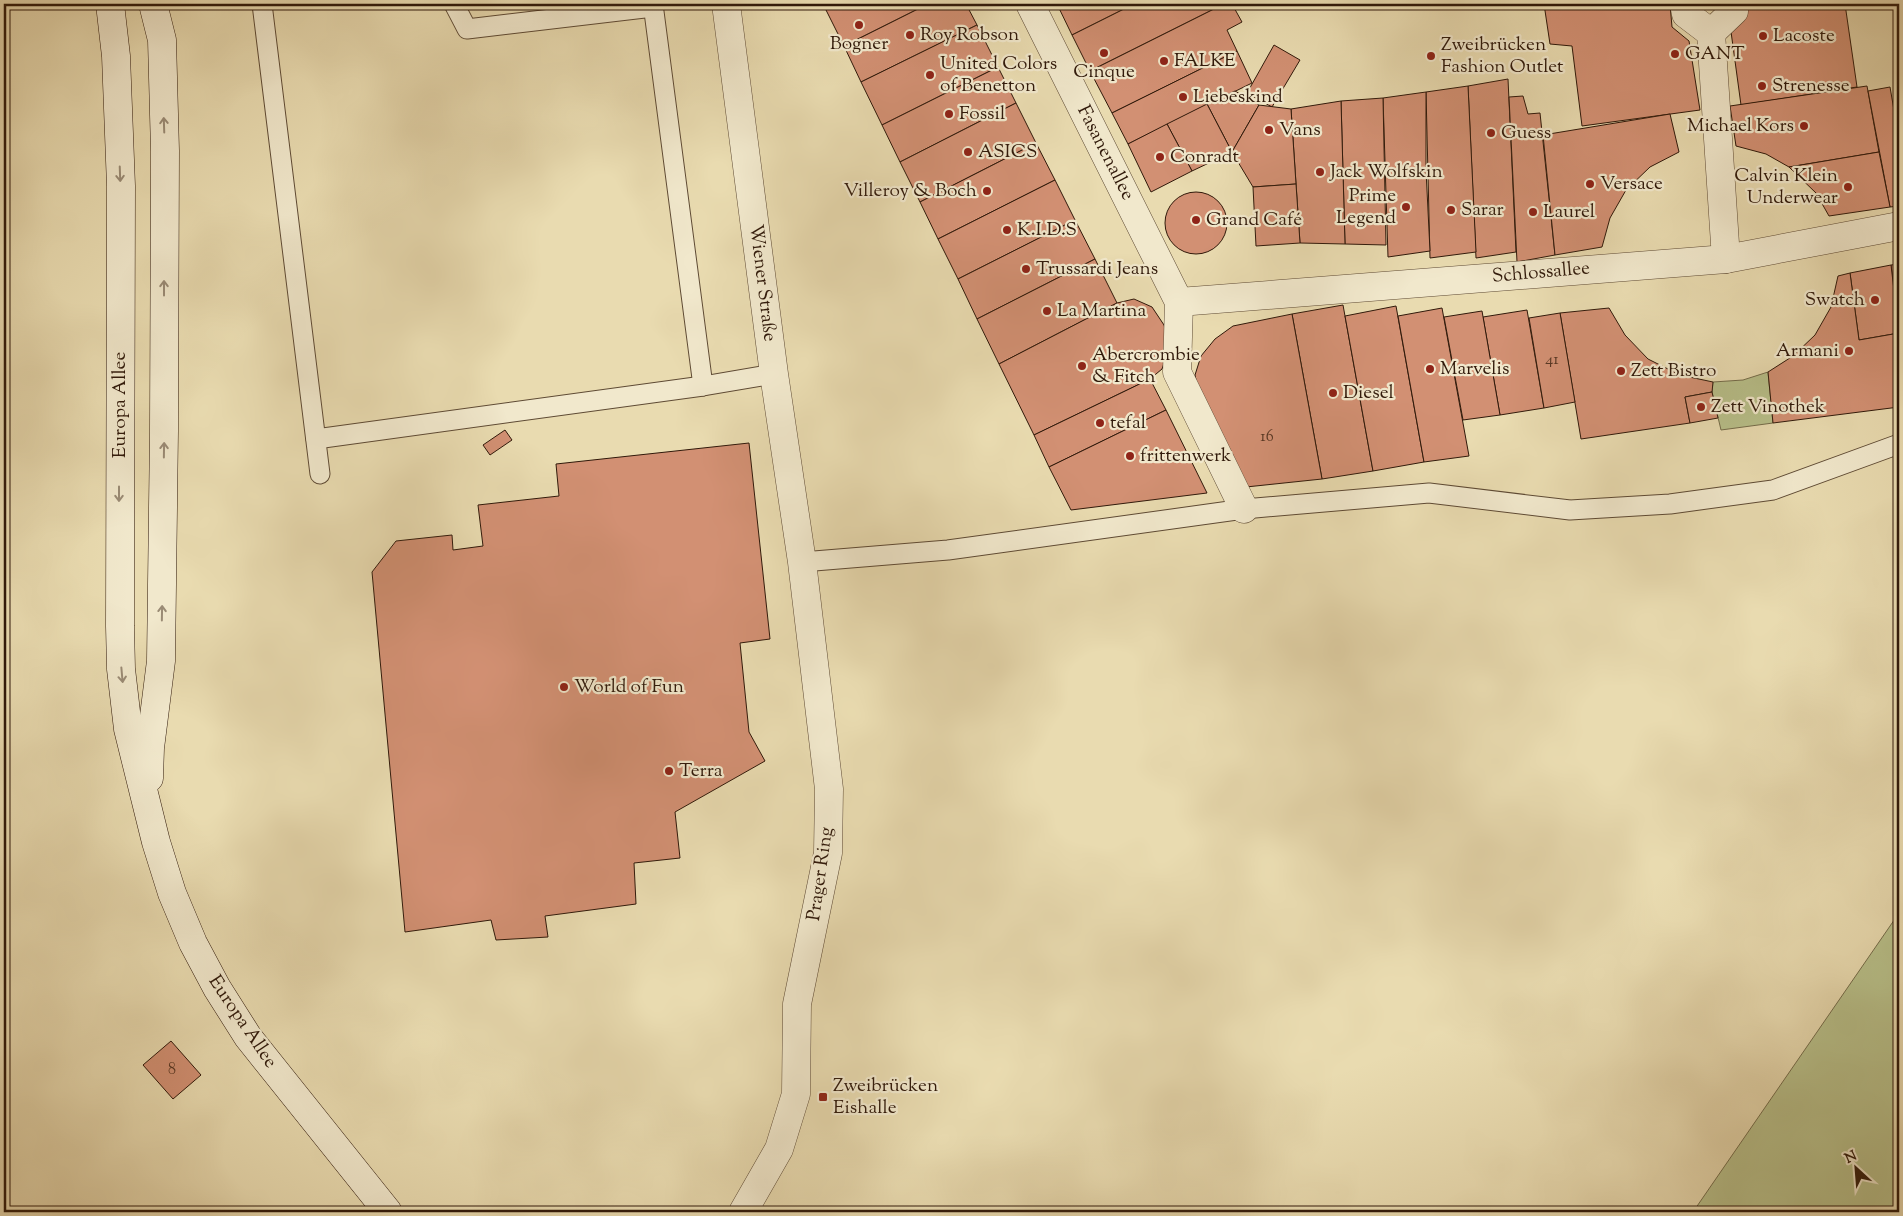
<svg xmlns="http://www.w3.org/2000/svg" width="1903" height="1216" font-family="'Sorts Mill Goudy',serif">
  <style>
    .green { fill: #b8c08a; stroke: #746c4a }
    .building { fill: #d29073; stroke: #30190a }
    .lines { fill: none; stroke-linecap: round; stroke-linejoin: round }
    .service-casing { stroke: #5e4a34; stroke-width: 21 }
    .pedestrian-casing { stroke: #5e4a34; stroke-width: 29 }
    .minor-casing { stroke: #5e4a34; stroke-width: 29 }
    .secondary-casing { stroke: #30190a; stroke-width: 29 }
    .service { stroke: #f1e8cc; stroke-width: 19 }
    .pedestrian { stroke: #f1e8cc; stroke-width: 28 }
    .minor { stroke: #f1e8cc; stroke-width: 28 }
    .secondary { stroke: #f1e8cc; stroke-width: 28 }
    .oneway { stroke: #9a8b75 }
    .poi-dot { fill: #8f2418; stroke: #f1e8cc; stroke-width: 2 }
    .labels { text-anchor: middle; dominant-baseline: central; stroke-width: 4.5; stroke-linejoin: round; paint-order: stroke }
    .number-label { font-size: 16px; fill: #583724 }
    .poi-label { font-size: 19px; fill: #30190a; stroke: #f1e8cc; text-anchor: start }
    .street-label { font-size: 19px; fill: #30190a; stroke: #f1e8cc }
  </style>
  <rect width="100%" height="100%" fill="#e9dbb0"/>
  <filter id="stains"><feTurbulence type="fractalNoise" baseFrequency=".004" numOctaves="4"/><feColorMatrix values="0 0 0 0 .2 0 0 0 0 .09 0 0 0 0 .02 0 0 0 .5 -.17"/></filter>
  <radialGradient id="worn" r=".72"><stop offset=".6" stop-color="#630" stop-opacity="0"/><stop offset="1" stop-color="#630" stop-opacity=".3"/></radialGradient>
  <!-- green -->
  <g class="green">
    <path d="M1768,372L1773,423L1721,430L1712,392L1713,382L1743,380Z"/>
    <path d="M1899,913V1212H1693Z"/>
  </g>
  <!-- building -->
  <g class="building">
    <path d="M823,4H928L844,46Z"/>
    <path d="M928,4H966L977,25L861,82L844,46Z"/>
    <path d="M1057,4H1134L1072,35Z"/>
    <path d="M1134,4H1224L1090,71L1072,35Z"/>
    <path d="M1224,4H1232L1242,22L1227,30L1237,51L1112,113L1090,71Z"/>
    <path d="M1544,4H1670L1672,27L1689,41L1700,110L1582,126L1572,46L1550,44Z"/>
    <path d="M1736,4H1845L1857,87L1741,105L1729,17Z"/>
    <path d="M977,25L998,67L882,125L861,82Z"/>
    <path d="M1274,45L1300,60L1272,107L1247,93Z"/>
    <path d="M1237,51L1252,83L1128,144L1112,113Z"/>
    <path d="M998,67L1016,103L900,162L882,125Z"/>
    <path d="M1508,79L1516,252L1476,258L1468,86Z"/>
    <path d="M1468,86L1476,252L1430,258L1426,92Z"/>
    <path d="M1867,86L1879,152L1789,167L1766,154L1736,146L1730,106Z"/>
    <path d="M1890,87L1895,116L1899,115V206L1890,207L1868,91Z"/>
    <path d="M1235,91L1259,105L1232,152L1207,104Z"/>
    <path d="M1426,92V170L1430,251L1388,257L1383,98Z"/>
    <path d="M1523,96L1528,114L1540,113L1555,255L1517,262L1509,97Z"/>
    <path d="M1383,98L1386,245L1345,244L1341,101Z"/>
    <path d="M1341,101L1345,244L1300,243L1291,109Z"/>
    <path d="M1016,103L1036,143L920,202L900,162Z"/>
    <path d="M1207,104L1232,152L1192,171L1167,124Z"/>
    <path d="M1259,105L1291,109L1296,184L1253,187L1232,152Z"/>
    <path d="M1670,114L1679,152L1650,167L1626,190L1610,218L1602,247L1555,255L1543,135Z"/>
    <path d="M1167,124L1192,171L1151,192L1128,144Z"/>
    <path d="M1036,143L1055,180L938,239L920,202Z"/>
    <path d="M1879,152L1890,207L1829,216L1816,193L1789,167Z"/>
    <path d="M1055,180L1075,220L958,279L938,239Z"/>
    <path d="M1296,184L1300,243L1256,246L1253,187Z"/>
    <circle cx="1196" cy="223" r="31"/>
    <path d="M1075,220L1095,259L977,319L958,279Z"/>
    <path d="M1095,259L1117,303L999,364L977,319Z"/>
    <path d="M1899,264V327L1891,265Z"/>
    <path d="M1891,265L1899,333L1859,340L1850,273Z"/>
    <path d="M1850,273L1859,340L1899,333V407L1773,423L1768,372L1793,356L1815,335L1831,307L1838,276Z"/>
    <path d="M1134,299L1152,307L1164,325L1170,347L1162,369L1150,379L1034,435L999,364L1117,303Z"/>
    <path d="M1343,305L1373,471L1322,479L1292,314Z"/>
    <path d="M1396,306L1424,462L1373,471L1345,316Z"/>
    <path d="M1442,308L1469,456L1424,462L1398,316Z"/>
    <path d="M1609,308L1625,335L1648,359L1680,375L1713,382L1712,392L1685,397L1690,423L1581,439L1560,313Z"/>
    <path d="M1527,310L1544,408L1500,415L1483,317Z"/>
    <path d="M1482,311L1500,415L1463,420L1444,317Z"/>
    <path d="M1560,313L1575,402L1544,408L1529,318Z"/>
    <path d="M1292,314L1322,479L1246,487L1199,395L1195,375L1201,356L1215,339L1233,326Z"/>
    <path d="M1150,379L1166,410L1049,467L1034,435Z"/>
    <path d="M1712,392L1718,418L1690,423L1685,397Z"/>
    <path d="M1166,410L1207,493L1071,510L1049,467Z"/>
    <path d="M505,430L512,440L490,455L483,445Z"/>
    <path d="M749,443L770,639L740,643L749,732L765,761L675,812L680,858L634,863L636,904L545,916L548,937L496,940L491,920L405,932L372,572L396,541L452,535L453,550L483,546L478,505L559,496L556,464Z"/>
    <path d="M171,1041L201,1075L173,1099L143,1065Z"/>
  </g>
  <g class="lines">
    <!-- service casing -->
    <g class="service-casing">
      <g id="service">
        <path d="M262,4L320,474"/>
        <path d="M454,4L467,29L653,7"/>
        <path d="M653,4L703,386"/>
        <path d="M316,439L703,386L774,374"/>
        <path d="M802,562L948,550L1244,509L1429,493L1570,510L1670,504L1773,490L1899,444"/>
      </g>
    </g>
    <!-- pedestrian casing -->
    <g class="pedestrian-casing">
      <g id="pedestrian">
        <path d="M1030,4L1179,302L1177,372L1244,509"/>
        <path d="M1684,4L1686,14L1711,33L1726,259"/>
        <path d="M1711,33L1734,11L1733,4"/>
        <path d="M1179,302L1726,259L1899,226"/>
      </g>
    </g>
    <!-- minor casing -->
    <g class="minor-casing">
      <path id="minor" d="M726,4L774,374L802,562L829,789L828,853L797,1004L796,1094L779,1149L743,1212"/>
    </g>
    <!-- secondary casing -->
    <g class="secondary-casing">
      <g id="secondary">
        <path d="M110,4L116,56L121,186L120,626L121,669L128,729L156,842L172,893L193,943L217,988L248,1037L388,1212"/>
        <path d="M149,778L150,748L161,661L164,431L165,151L162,40L153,4"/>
      </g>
    </g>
    <!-- service -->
    <use href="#service" class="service"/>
    <!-- pedestrian -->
    <use href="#pedestrian" class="pedestrian"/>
    <!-- minor -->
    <use href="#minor" class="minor"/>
    <!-- secondary -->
    <use href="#secondary" class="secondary"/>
  </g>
  <!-- one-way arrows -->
  <defs><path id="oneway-shaft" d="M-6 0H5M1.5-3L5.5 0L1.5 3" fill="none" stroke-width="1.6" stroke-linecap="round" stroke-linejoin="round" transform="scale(1.25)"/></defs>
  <g class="oneway">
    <use href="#oneway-shaft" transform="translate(164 125) rotate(-92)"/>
    <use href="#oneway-shaft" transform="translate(120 174) rotate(88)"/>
    <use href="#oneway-shaft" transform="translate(164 288) rotate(-90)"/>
    <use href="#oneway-shaft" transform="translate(164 450) rotate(-89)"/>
    <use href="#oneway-shaft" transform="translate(119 494) rotate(90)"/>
    <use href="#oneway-shaft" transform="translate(162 613) rotate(-89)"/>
    <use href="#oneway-shaft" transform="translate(122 675) rotate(85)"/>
  </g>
  <!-- markers -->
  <g class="poi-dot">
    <circle cx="859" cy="25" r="5"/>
    <circle cx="910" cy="35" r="5"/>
    <circle cx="1763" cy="36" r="5"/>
    <circle cx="1104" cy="53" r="5"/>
    <circle cx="1675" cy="54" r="5"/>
    <circle cx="1431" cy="56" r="5"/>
    <circle cx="1164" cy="61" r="5"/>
    <circle cx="930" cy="75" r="5"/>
    <circle cx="1762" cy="86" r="5"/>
    <circle cx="1183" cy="97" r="5"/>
    <circle cx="949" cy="114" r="5"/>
    <circle cx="1804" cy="126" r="5"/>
    <circle cx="1269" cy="130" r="5"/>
    <circle cx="1491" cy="133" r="5"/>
    <circle cx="968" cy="152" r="5"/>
    <circle cx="1160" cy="157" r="5"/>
    <circle cx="1320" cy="172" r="5"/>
    <circle cx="1590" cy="184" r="5"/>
    <circle cx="1848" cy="187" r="5"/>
    <circle cx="987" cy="191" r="5"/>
    <circle cx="1406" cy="207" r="5"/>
    <circle cx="1451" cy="210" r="5"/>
    <circle cx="1533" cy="212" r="5"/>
    <circle cx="1196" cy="220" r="5"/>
    <circle cx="1007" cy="230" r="5"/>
    <circle cx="1026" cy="269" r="5"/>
    <circle cx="1875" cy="300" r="5"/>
    <circle cx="1047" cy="311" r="5"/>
    <circle cx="1849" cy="351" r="5"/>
    <circle cx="1082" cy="366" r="5"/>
    <circle cx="1430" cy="369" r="5"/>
    <circle cx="1621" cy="371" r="5"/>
    <circle cx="1333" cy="393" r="5"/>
    <circle cx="1701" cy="407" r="5"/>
    <circle cx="1100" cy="423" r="5"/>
    <circle cx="1130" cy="456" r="5"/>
    <circle cx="564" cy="687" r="5"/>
    <circle cx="669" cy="771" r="5"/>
    <rect x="818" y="1092" width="10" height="10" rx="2.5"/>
  </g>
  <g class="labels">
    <!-- number labels -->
    <g class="number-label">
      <text x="1552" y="360">41</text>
      <text x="1267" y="437">16</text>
      <text x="172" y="1070">8</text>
    </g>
    <!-- poi labels -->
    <g class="poi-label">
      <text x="920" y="35">Roy Robson</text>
      <text x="1773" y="36">Lacoste</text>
      <text x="859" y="44" text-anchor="middle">Bogner</text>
      <text x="1441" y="45">Zweibrücken<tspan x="1441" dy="22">Fashion Outlet</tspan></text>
      <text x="1685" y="54">GANT</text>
      <text x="1174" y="61">FALKE</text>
      <text x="940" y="64">United Colors<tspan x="940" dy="22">of Benetton</tspan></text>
      <text x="1104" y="72" text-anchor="middle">Cinque</text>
      <text x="1772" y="86">Strenesse</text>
      <text x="1193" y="97">Liebeskind</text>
      <text x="959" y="114">Fossil</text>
      <text x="1794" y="126" text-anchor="end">Michael Kors</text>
      <text x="1279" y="130">Vans</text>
      <text x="1501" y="133">Guess</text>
      <text x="978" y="152">ASICS</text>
      <text x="1170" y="157">Conradt</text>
      <text x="1330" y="172">Jack Wolfskin</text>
      <text x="1838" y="176" text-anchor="end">Calvin Klein<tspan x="1838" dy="22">Underwear</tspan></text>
      <text x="1600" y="184">Versace</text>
      <text x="977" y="191" text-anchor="end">Villeroy &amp; Boch</text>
      <text x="1396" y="196" text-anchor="end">Prime<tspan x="1396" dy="22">Legend</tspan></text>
      <text x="1461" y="210">Sarar</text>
      <text x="1543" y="212">Laurel</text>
      <text x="1206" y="220">Grand Café</text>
      <text x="1017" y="230">K.I.D.S</text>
      <text x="1036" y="269">Trussardi Jeans</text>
      <text x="1865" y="300" text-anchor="end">Swatch</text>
      <text x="1057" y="311">La Martina</text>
      <text x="1839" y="351" text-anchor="end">Armani</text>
      <text x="1092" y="355">Abercrombie<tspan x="1092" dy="22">&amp; Fitch</tspan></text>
      <text x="1440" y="369">Marvelis</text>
      <text x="1631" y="371">Zett Bistro</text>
      <text x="1343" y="393">Diesel</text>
      <text x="1711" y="407">Zett Vinothek</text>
      <text x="1110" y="423">tefal</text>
      <text x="1140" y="456">frittenwerk</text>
      <text x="574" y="687">World of Fun</text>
      <text x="679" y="771">Terra</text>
      <text x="833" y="1086">Zweibrücken<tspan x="833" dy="22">Eishalle</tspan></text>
    </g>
    <!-- street labels -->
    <g class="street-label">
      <text transform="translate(1105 153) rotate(63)">Fasanenallee</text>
      <text transform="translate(1541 273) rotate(-5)">Schlossallee</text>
      <text transform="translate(762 283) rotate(83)">Wiener Straße</text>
      <text transform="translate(120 405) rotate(-90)">Europa Allee</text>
      <text transform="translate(821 874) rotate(-82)">Prager Ring</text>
      <text transform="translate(242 1022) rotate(56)">Europa Allee</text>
    </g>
  </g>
  <!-- margin -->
  <rect width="1903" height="1216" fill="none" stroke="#e9dbb0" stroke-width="20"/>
  <rect x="5" y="5" width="1893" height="1206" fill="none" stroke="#30190a" stroke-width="2.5"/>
  <rect x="10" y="10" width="1883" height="1196" fill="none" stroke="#30190a"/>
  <!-- north arrow -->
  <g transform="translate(1856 1168) rotate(334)" stroke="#f1e8cc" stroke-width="4" paint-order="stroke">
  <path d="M0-4L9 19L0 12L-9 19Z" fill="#30190a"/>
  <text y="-8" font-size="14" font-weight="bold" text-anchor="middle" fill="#30190a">N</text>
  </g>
  <rect width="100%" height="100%" filter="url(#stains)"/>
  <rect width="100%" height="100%" fill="url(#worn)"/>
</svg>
